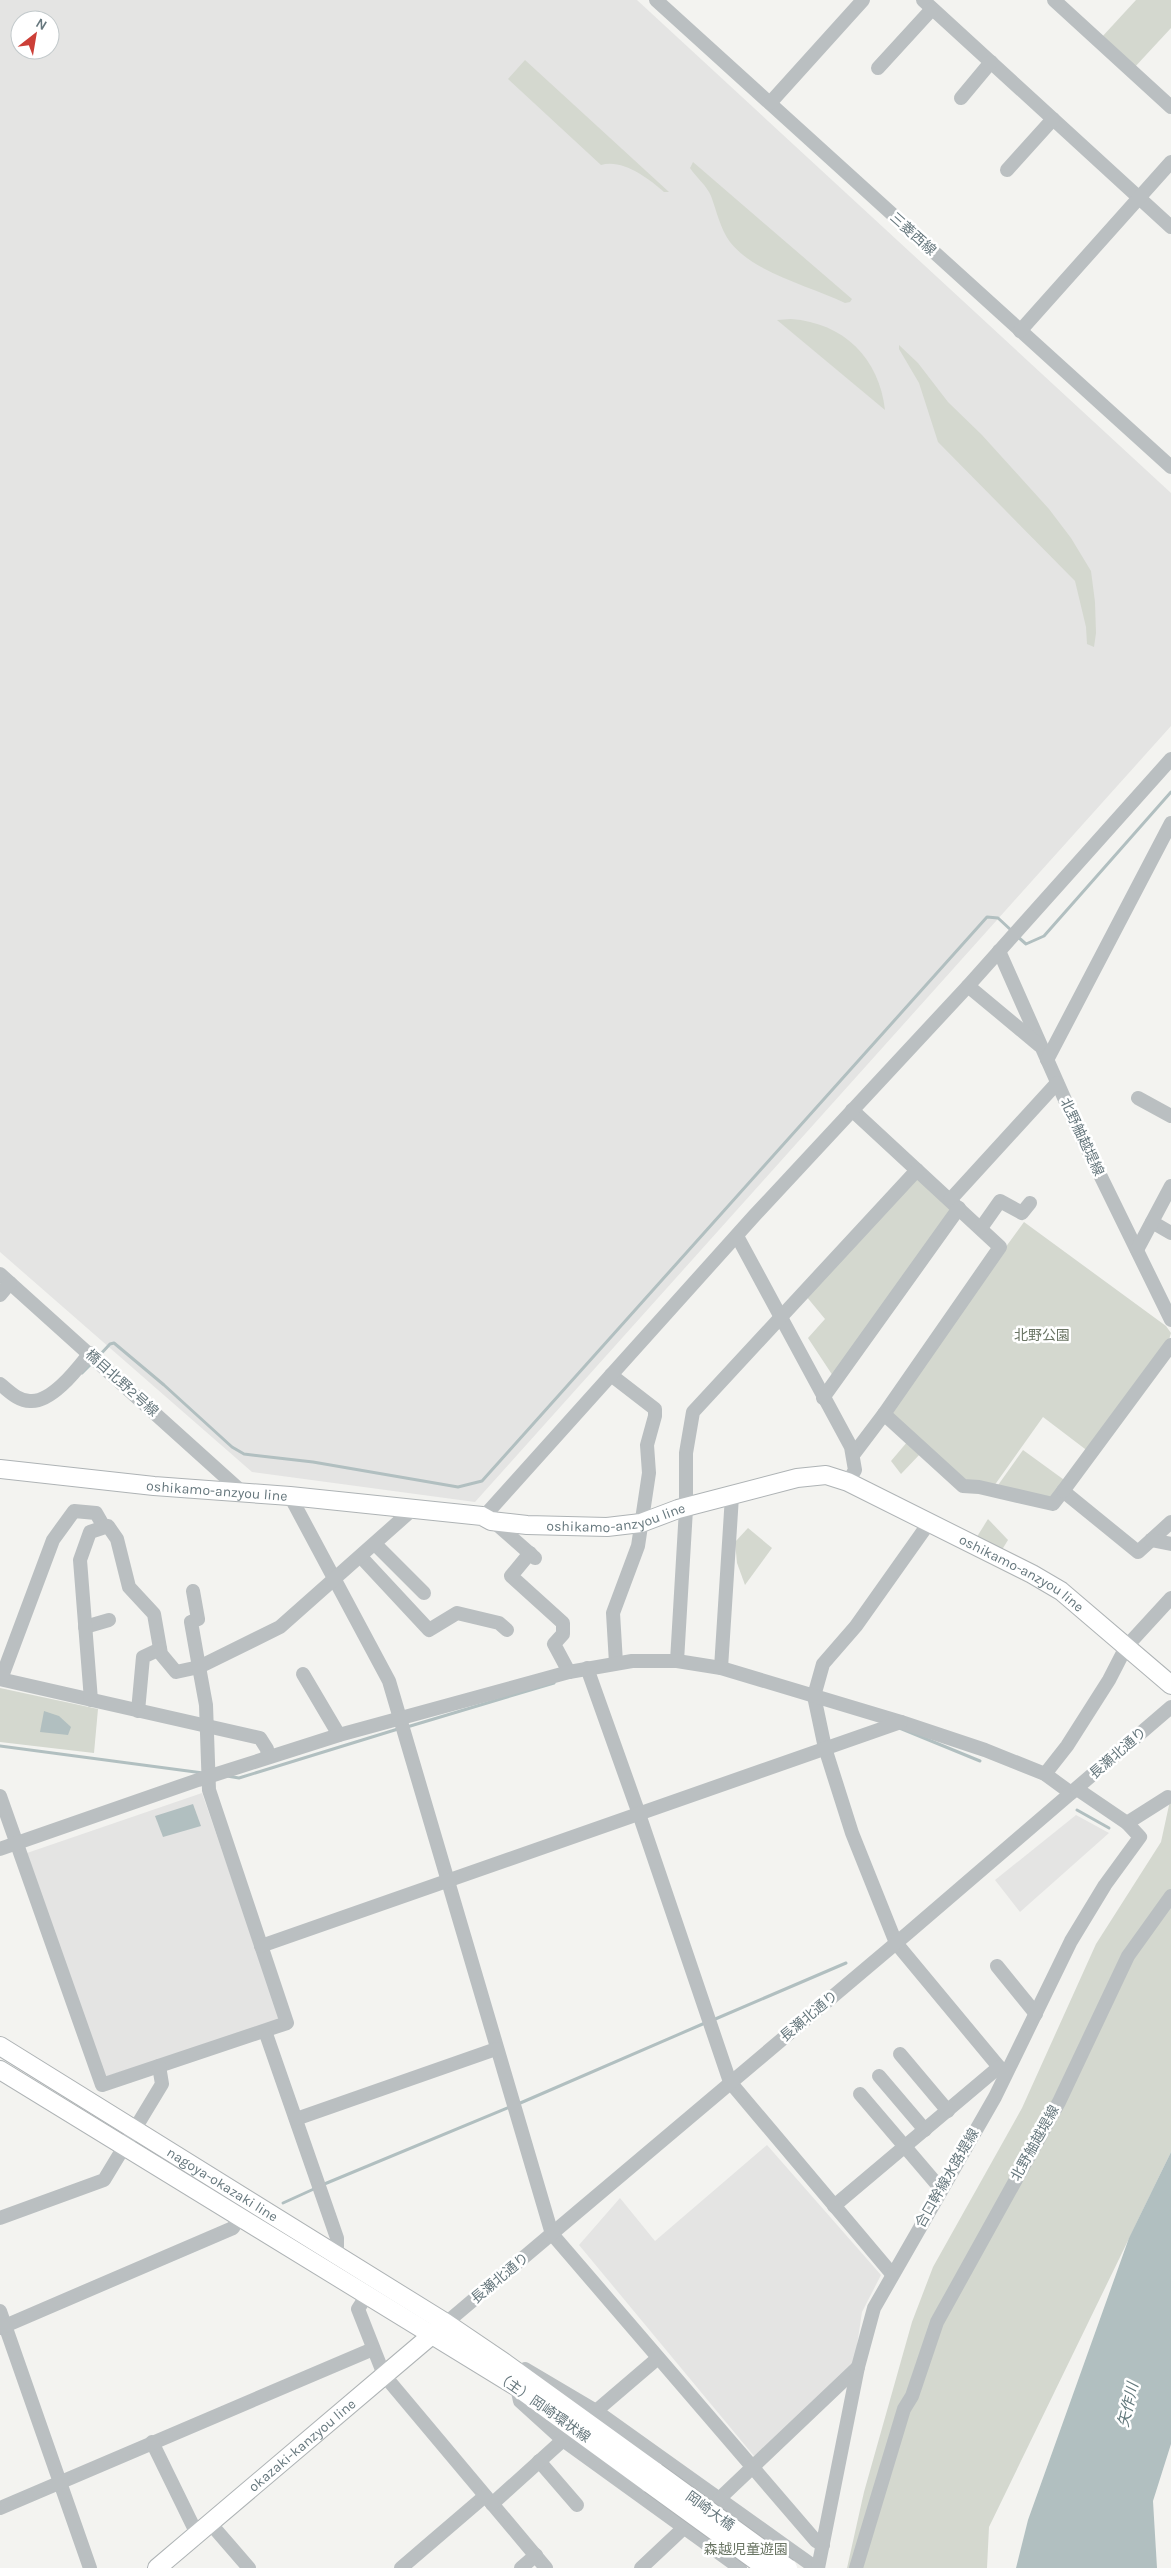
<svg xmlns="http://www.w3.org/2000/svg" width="1171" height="2568" font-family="Karla,'Noto Sans JP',sans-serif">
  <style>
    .built { fill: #e4e4e3; fill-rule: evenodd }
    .green { fill: #d4d8cf }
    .water { fill: #b1bfc0 }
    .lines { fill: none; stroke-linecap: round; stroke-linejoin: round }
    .stream { stroke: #b1bfc0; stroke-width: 3 }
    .major-casing { stroke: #aeb3b5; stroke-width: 20 }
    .minor { stroke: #babfc1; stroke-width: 14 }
    .major { stroke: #fff; stroke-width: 18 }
    .major-bridge-casing { stroke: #aeb3b5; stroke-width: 20; stroke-linecap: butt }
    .major-bridge { stroke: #fff; stroke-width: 18 }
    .labels { text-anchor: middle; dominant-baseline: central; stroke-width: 5; stroke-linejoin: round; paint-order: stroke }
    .street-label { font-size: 14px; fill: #66777d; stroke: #fff }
    .park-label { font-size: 14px; fill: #6a7564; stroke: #fff }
    .water-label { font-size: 15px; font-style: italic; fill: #62787b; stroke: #fff }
  </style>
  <rect width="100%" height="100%" fill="#f3f3f0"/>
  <!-- built -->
  <g class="built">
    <path d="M0,0H637L1171,493V726L475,1502L252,1472L0,1252ZM20,20H50V50H20Z"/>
    <path d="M202,1793L281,2021L104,2077L27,1853Z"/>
    <path d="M1076,1815L1109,1833L1020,1912L995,1880Z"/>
    <path d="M767,2145L881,2275L862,2312L854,2365L754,2456L579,2245L620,2198L655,2241Z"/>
  </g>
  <!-- green -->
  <g class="green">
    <path d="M1136,0H1171V28L1133,69L1101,38Z"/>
    <path d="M525,60L669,192H664C648,178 623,159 601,165L508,79Z"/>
    <path d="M693,162L852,299L850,302L845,303C810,286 754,273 730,242C720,228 717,212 711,196C707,186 696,177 690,168Z"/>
    <path d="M791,319C844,323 879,358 885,410L777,320Z"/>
    <path d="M899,345L918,363L948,402L982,435L1049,509L1071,538L1091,571L1095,602L1096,633L1094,647L1087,644L1086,627L1075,581L938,442L919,383L899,349Z"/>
    <path d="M917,1174L955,1207L833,1376L808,1338L825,1319L806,1296Z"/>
    <path d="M1024,1222L1166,1326L1171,1333L1168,1343L1089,1452L1043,1417L994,1486L965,1482L887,1410Z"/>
    <path d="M908,1441L921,1453L901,1474L891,1461Z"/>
    <path d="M1023,1450L1067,1482L1053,1501L996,1488Z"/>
    <path d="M988,1519L1008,1540L1000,1553L975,1540Z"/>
    <path d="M748,1528L772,1548L745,1585L737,1563L735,1542Z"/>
    <path d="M0,1688L98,1709L94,1753L0,1742Z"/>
    <path d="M1171,1796V2152L989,2527L987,2568H847L864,2492L912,2322L933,2267L1022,2108L1096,1944L1161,1842Z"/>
  </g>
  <!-- water -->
  <g class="water">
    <path d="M44,1711L59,1716L71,1727L68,1735L40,1732Z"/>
    <path d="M193,1804L201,1826L163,1837L155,1816Z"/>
    <path d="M1171,2152V2444L1153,2501L1157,2568H1016L1028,2520L1129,2238Z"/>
  </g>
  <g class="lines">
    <!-- stream -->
    <g class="stream">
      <path d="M1018,937L1026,944L1044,936L1171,792"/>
      <path d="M98,1357L110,1344L114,1343L164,1385L232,1447L244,1454L313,1462L458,1487L482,1481L987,917L998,918L1012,931"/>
      <path d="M82,1373L92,1363"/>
      <path d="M407,1727L554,1683"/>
      <path d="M897,1727L980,1761"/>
      <path d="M0,1746L203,1773"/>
      <path d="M227,1776L239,1778L398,1729"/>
      <path d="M1077,1810L1109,1828"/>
      <path d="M713,2020L846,1963"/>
      <path d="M518,2104L705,2023"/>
      <path d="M322,2185L510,2107"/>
      <path d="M283,2203L316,2188"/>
    </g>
    <!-- major casing -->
    <g class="major-casing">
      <g id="major">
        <path id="s1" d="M0,1469L154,1486L290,1496L482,1516L491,1521L527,1525L607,1527L641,1523L678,1509L797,1478L826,1475L848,1482L1032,1574L1061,1591L1171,1685"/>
        <path id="s2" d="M0,2046L446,2323L505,2363L656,2472"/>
        <path d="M0,2070L517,2387L650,2484"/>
        <path id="s3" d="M157,2568L440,2328"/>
      </g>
    </g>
    <!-- minor -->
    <g class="minor">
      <path d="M656,0L1171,467"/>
      <path d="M923,0L1171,227"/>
      <path d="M1054,0L1171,107"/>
      <path d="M878,68L932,9"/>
      <path d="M961,98L991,62"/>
      <path d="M770,103L863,0"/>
      <path d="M1007,170L1053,119"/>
      <path d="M1020,331L1171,162"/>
      <path d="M999,951L1081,1136L1171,1320"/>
      <path d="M968,986L1039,1045"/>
      <path d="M1047,1060L1171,823"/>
      <path d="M1138,1098L1171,1116"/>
      <path d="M852,1110L1000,1247L884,1414L853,1455"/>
      <path d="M950,1200L1057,1083"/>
      <path d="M1152,1222L1171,1233"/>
      <path d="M981,1228L1000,1201L1022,1213L1030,1203"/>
      <path d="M737,1236L851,1447L855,1470L848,1482"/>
      <path d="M1137,1250L1171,1186"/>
      <path d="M0,1274L242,1492"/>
      <path d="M0,1295L10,1283"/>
      <path d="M611,1375L655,1409V1416L647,1445L649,1473L638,1546L613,1613L616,1663"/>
      <path d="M0,1384C9,1391 18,1401 30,1401C52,1403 78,1368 90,1353"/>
      <path d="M823,1398L959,1208"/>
      <path d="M884,1414L963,1486L979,1487L1053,1504L1063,1491L1138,1552L1171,1522"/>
      <path d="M1063,1491L1171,1345"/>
      <path d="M290,1496L389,1681L552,2234L816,2541L823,2545"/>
      <path d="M482,1516L488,1512L754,1216L968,986L1171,759"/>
      <path d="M493,1521L535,1558"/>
      <path d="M929,1523L856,1626L823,1664L814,1696L825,1748L852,1833L896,1943L999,2067L1006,2072"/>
      <path d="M1151,1540L1171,1544"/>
      <path d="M376,1545L424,1593"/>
      <path d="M530,1553L511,1576L563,1623V1634L554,1644L569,1672"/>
      <path d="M361,1557L429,1630L457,1613L499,1623L507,1630"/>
      <path d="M85,1627L109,1620"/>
      <path d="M677,1661L686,1509V1453L693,1412L917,1170"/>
      <path d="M587,1668L639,1814L730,2082L892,2274"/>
      <path d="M721,1668L732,1496"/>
      <path d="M303,1674L339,1735"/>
      <path d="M0,1679L260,1738L267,1749L268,1757"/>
      <path d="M1,1679L53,1540L74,1511L96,1513L104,1527"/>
      <path d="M91,1700L80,1560L90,1532L108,1526L117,1539L129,1587L154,1614L161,1654L176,1672L199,1667L191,1622L198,1619L193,1591"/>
      <path d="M138,1711L143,1657L160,1649"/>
      <path d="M1045,1774L1067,1746L1109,1680L1126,1647L1171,1598"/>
      <path d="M0,1796L102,2085L287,2023L209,1790L206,1705L199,1667L280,1627L413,1509"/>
      <path d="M1127,1823L1168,1797"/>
      <path d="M0,1849L198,1780L339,1735L569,1672L632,1661H677L721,1668L901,1722L985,1750L1045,1774L1071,1793"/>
      <path d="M261,1946L901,1722"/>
      <path d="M997,1966L1036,2014"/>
      <path d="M265,2031L337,2238V2254"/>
      <path d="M900,2054L948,2111"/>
      <path d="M879,2076L925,2130"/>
      <path d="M860,2094L941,2189"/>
      <path d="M296,2119L496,2049"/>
      <path d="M834,2206L999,2067"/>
      <path d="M0,2218L104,2180L162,2084L159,2066"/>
      <path d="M367,2295L358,2309L384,2375L546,2568"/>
      <path d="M0,2311L90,2568"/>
      <path d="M446,2323L908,1933L1171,1707"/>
      <path d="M0,2328L233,2228L239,2217"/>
      <path d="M525,2369L596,2411L816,2568"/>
      <path d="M517,2387L520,2401L563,2440L740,2568"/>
      <path d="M596,2411L658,2358"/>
      <path d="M152,2442L197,2534"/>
      <path d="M539,2461L577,2505"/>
      <path d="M719,2499L858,2367"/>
      <path d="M492,2504L563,2440"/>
      <path d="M0,2508L373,2349"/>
      <path d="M210,2523L249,2568"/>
      <path d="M401,2568L485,2496"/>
      <path d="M521,2568L536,2555"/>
      <path d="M641,2568L690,2522"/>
      <path d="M818,2568L858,2367L874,2308L995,2097L1071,1941L1105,1885L1140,1837L1127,1823L1077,1789"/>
      <path d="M856,2568L904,2409L912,2396L937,2322L1059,2102L1128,1956L1171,1896"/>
    </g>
    <!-- major -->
    <use href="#major" class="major"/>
    <!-- major-bridge casing -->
    <g class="major-bridge-casing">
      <g id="major-bridge">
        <path d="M656,2472L788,2568"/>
        <path d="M650,2484L766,2568"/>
      </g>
    </g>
    <!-- major-bridge -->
    <use href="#major-bridge" class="major-bridge"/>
  </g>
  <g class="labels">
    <!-- street labels -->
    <g class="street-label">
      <text transform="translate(913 234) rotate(42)">三菱西線</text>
      <text transform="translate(1082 1137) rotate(65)">北野舳越堤線</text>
      <text transform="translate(122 1383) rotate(42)">橋目北野2号線</text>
      <text stroke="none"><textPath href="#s1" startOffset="218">oshikamo-anzyou line</textPath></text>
      <text stroke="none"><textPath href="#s1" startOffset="621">oshikamo-anzyou line</textPath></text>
      <text stroke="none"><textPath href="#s1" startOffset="1056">oshikamo-anzyou line</textPath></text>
      <text transform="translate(1118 1753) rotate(-41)">長瀬北通り</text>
      <text transform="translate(809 2016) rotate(-40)">長瀬北通り</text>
      <text transform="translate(1035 2143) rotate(-61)">北野舳越堤線</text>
      <text transform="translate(947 2178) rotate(-60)">合口幹線水路堤線</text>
      <text stroke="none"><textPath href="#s2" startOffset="262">nagoya-okazaki line</textPath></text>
      <text transform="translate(500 2278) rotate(-40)">長瀬北通り</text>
      <text transform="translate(543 2407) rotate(35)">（主）岡崎環状線</text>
      <text stroke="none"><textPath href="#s3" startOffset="190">okazaki-kanzyou line</textPath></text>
      <text transform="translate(710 2511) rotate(36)">岡崎大橋</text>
    </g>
    <!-- park labels -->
    <g class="park-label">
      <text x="1042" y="1335">北野公園</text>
      <text x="746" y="2549">森越児童遊園</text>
    </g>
    <!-- water labels -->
    <g class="water-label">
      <text transform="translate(1128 2405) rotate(-77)">矢作川</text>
    </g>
  </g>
  <!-- north arrow -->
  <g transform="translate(35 35) rotate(31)"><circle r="24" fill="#ffffff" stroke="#c2c9cb"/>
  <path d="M0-4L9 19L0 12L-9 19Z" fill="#cc3f37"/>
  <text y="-8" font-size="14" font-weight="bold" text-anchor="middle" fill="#66777d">N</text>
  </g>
</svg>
